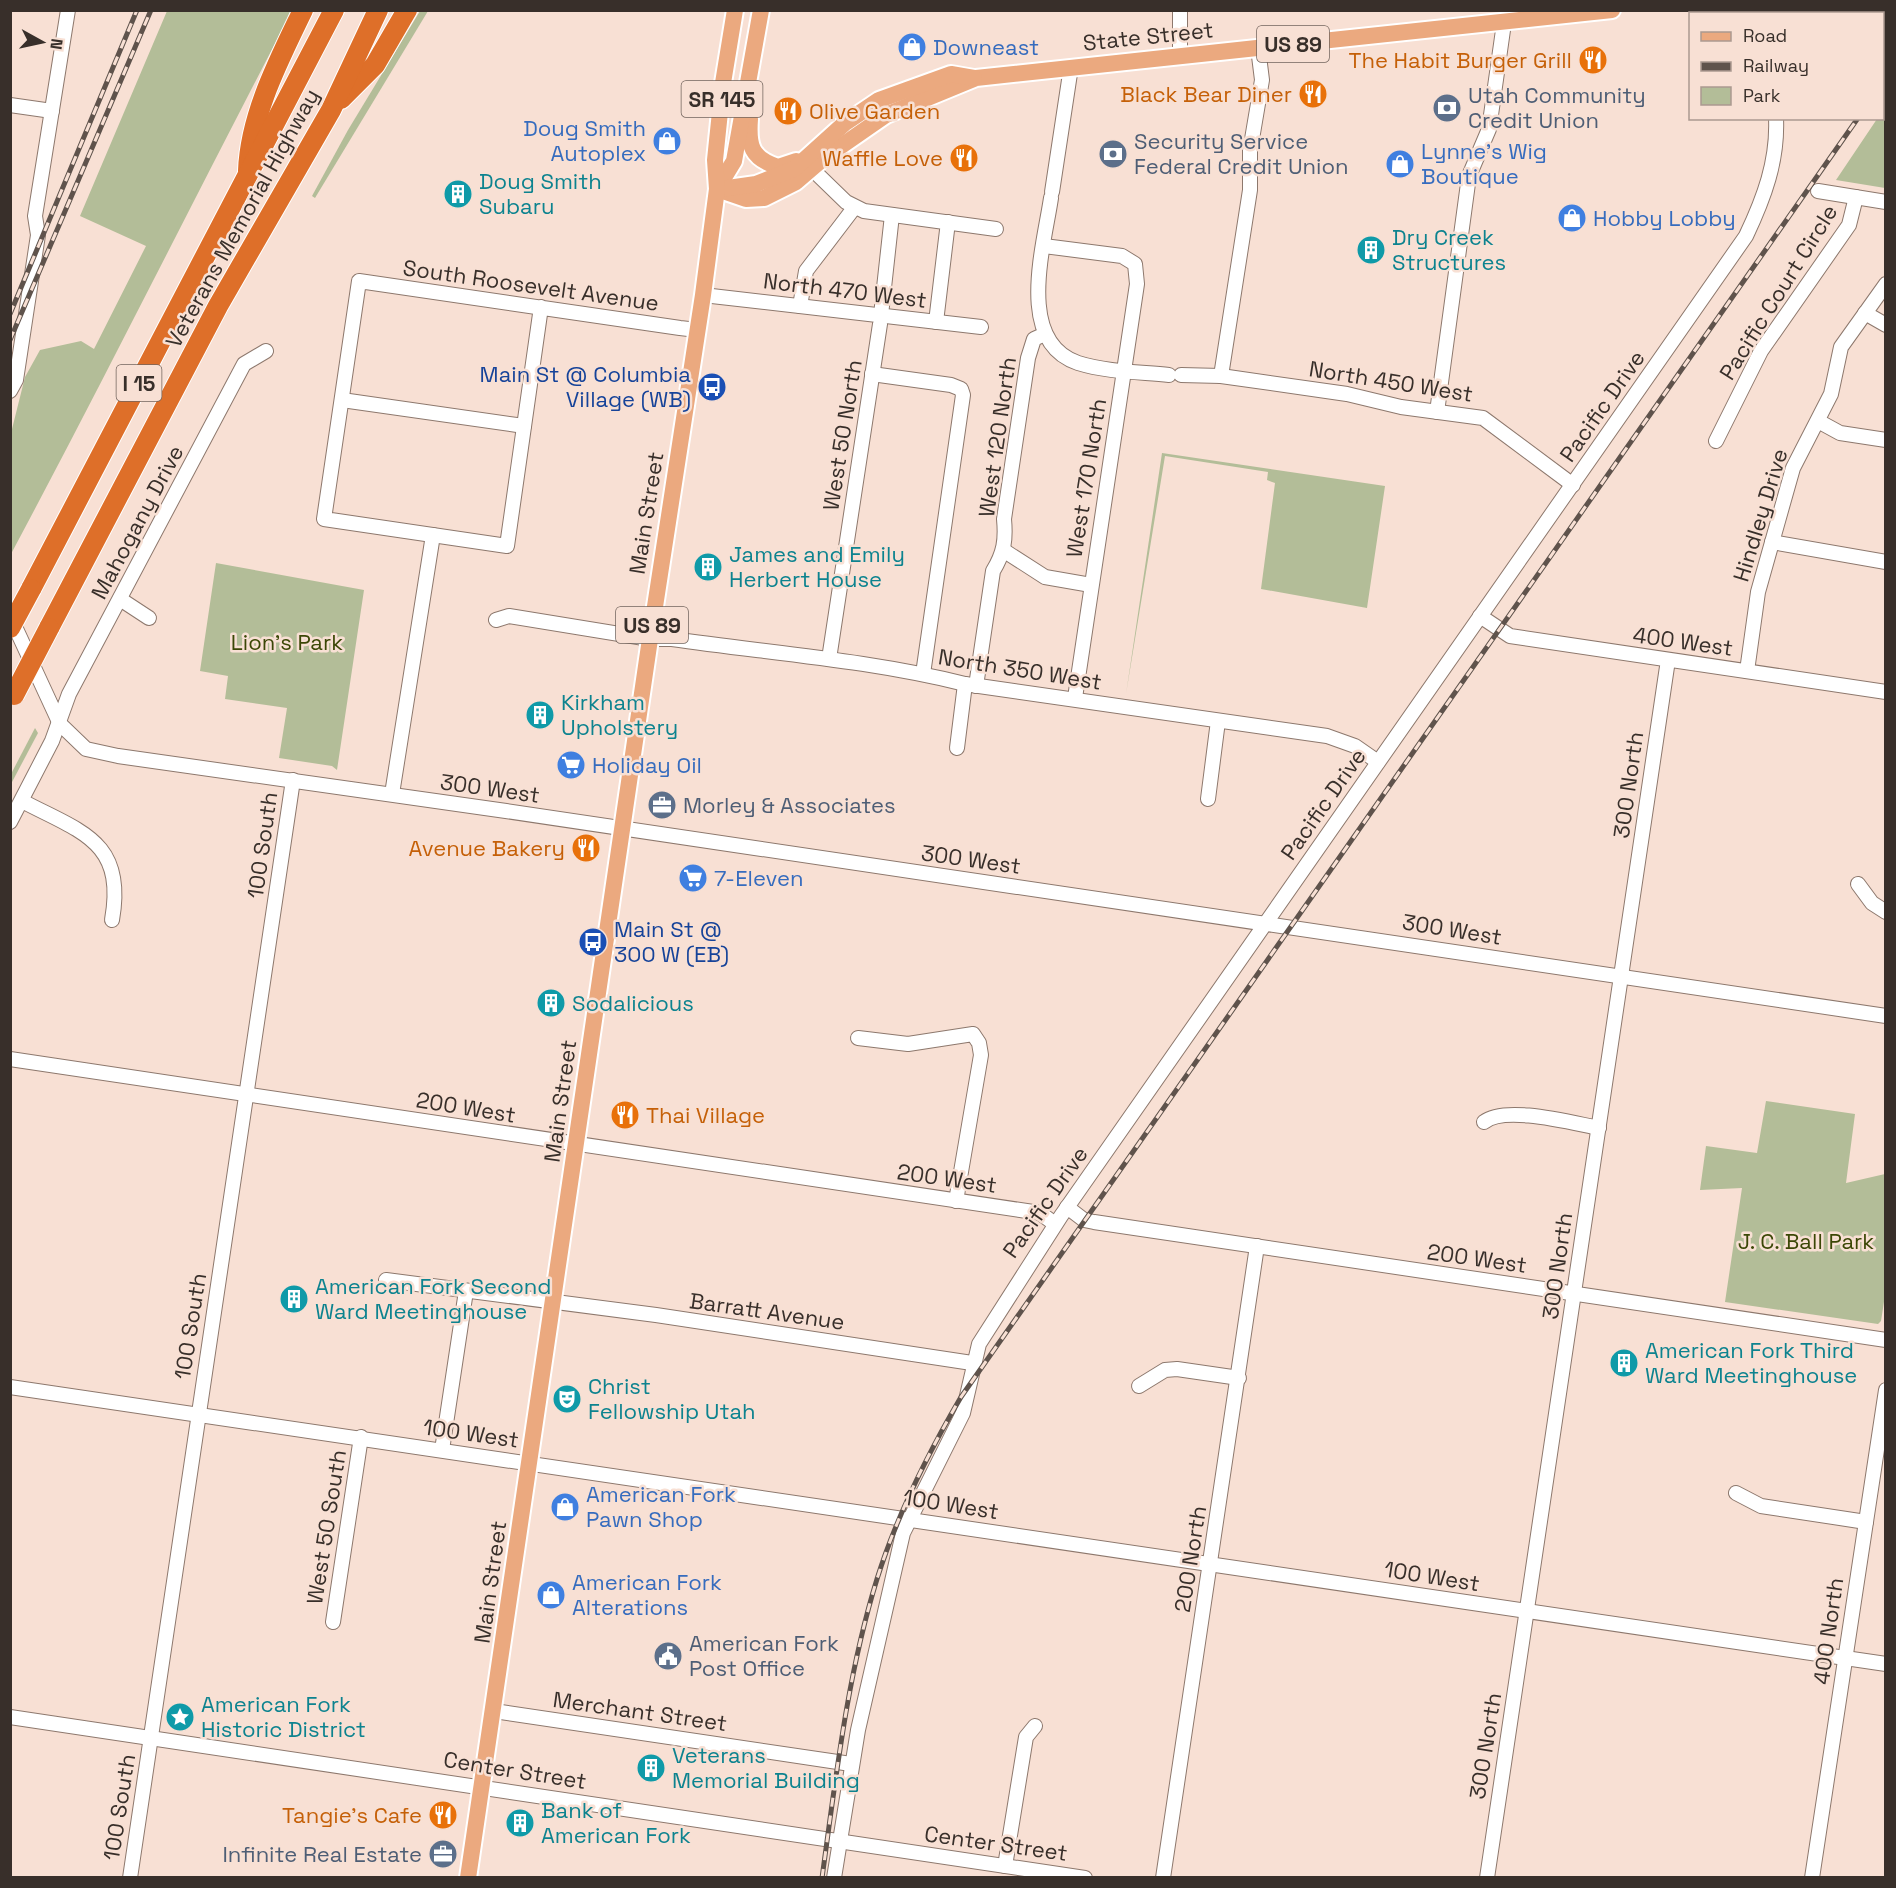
<svg xmlns="http://www.w3.org/2000/svg" width="1896" height="1888" font-family="'Space Grotesk',sans-serif">
  <style>
    .green { fill: #b3bd98 }
    .lines { fill: none; stroke-linecap: round; stroke-linejoin: round }
    .minor-casing { stroke: #8d786d; stroke-width: 16 }
    .major-casing { stroke: #fff; stroke-width: 20 }
    .highway-casing { stroke: #fff; stroke-width: 22 }
    .minor { stroke: #fff; stroke-width: 14 }
    .major { stroke: #eba97f; stroke-width: 16 }
    .highway { stroke: #de6f29; stroke-width: 20 }
    .rail-casing { stroke: #5f534c; stroke-width: 5 }
    .rail { stroke: #f8e0d4; stroke-width: 3; stroke-dasharray: 9; stroke-linecap: butt }
    .highway-bridge-casing { stroke: #fff; stroke-width: 22; stroke-linecap: butt }
    .highway-bridge { stroke: #de6f29; stroke-width: 20 }
    .labels { text-anchor: middle; dominant-baseline: central; stroke-width: 5; stroke-linejoin: round; paint-order: stroke }
    .shield { fill: #f8e0d4; stroke: #72645d; stroke-width: 1.5 }
    .shield-label { font-size: 21px; font-weight: bold; fill: #382f2a }
    .street-label { font-size: 22px; fill: #382f2a; stroke: #f8e0d4 }
    .shop-label { font-size: 22px; fill: #366cbe; stroke: #f8e0d4; text-anchor: start }
    .food-label { font-size: 22px; fill: #c56008; stroke: #f8e0d4; text-anchor: end }
    .service-label { font-size: 22px; fill: #4e5e75; stroke: #f8e0d4; text-anchor: start }
    .culture-label { font-size: 22px; fill: #0d838f; stroke: #f8e0d4; text-anchor: start }
    .transit-label { font-size: 22px; fill: #164399; stroke: #f8e0d4; text-anchor: end }
    .park-label { font-size: 22px; fill: #3b4706; stroke: #f8e0d4 }
  </style>
  <rect width="100%" height="100%" fill="#f8e0d4"/>
  <!-- green -->
  <g class="green">
    <path d="M167,11H292C198,191 107,374 11,554V433L25,377L40,350L81,341L94,349L146,246L80,216Z"/>
    <path d="M420,11H428L315,198L312,196L348,130Z"/>
    <path d="M1885,106V188L1836,180L1877,119L1882,118Z"/>
    <path d="M1162,453L1385,486L1367,608L1261,589L1275,483L1267,480L1268,472L1165,456L1126,694Z"/>
    <path d="M216,563L364,590L337,770L332,766L279,758L287,708L225,699L228,676L200,671Z"/>
    <path d="M35,728L38,733L11,784V774Z"/>
    <path d="M1766,1101L1855,1114L1846,1183L1885,1174L1886,1289L1881,1321L1878,1324L1725,1302L1742,1188L1700,1190L1706,1146L1757,1153Z"/>
  </g>
  <g class="lines">
    <!-- minor casing -->
    <g class="minor-casing">
      <g id="minor">
        <path d="M1753,10L1754,14"/>
        <path d="M1180,55V10"/>
        <path d="M10,105L52,111"/>
        <path d="M813,170L846,202L864,211L996,229"/>
        <path d="M1818,191L1886,202"/>
        <path d="M1052,192L1071,67"/>
        <path d="M1051,198C1044,246 1015,342 1078,363C1107,372 1139,372 1169,375"/>
        <path d="M1044,246L1122,256L1135,264L1137,284L1075,698"/>
        <path d="M703,295L981,327"/>
        <path d="M800,306L806,271L854,208"/>
        <path d="M541,307L507,546L324,519L359,281L680,328L697,330"/>
        <path d="M1865,313L1886,325"/>
        <path d="M881,315L892,215"/>
        <path d="M936,322L948,222"/>
        <path d="M872,374L951,385L961,389L963,395L923,674"/>
        <path d="M1181,375L1221,376L1347,394L1401,407L1483,418L1573,485"/>
        <path d="M1221,376L1250,190V151L1262,80L1258,48"/>
        <path d="M10,391L16,380L38,235L35,216L68,10"/>
        <path d="M342,400L524,426"/>
        <path d="M1437,412L1469,176L1489,129L1504,23"/>
        <path d="M1818,421L1840,433L1886,440"/>
        <path d="M1716,441L1761,351L1849,225L1856,197"/>
        <path d="M1772,542L1886,562"/>
        <path d="M1003,550L1045,577L1091,585"/>
        <path d="M120,599L149,618"/>
        <path d="M1480,616L1510,636L1886,692"/>
        <path d="M11,618L60,724L86,749L118,756L506,811L1886,1016"/>
        <path d="M496,620L509,616L650,639H672C769,653 869,660 965,684L1327,736L1355,746L1378,762"/>
        <path d="M829,659L880,324"/>
        <path d="M1747,671L1758,592L1793,468L1831,394L1841,347L1886,284"/>
        <path d="M976,686L993,571C1004,553 1006,540 1004,519L1028,358L1034,339L1045,334"/>
        <path d="M957,748L965,684"/>
        <path d="M392,794L433,535"/>
        <path d="M1208,799L1218,721"/>
        <path d="M22,801C81,832 126,841 112,920"/>
        <path d="M10,822L52,741L69,694L244,364L266,351"/>
        <path d="M1858,884L1872,903L1886,912"/>
        <path d="M858,1038L908,1044L973,1034L979,1043L981,1055L956,1201"/>
        <path d="M10,1059L1040,1213L1055,1224"/>
        <path d="M1484,1122C1505,1105 1572,1123 1599,1128"/>
        <path d="M1067,1207L1084,1220L1094,1222L1886,1340"/>
        <path d="M386,1280L656,1315L972,1363"/>
        <path d="M1139,1386L1165,1370L1177,1369L1239,1378"/>
        <path d="M10,1387L1886,1664"/>
        <path d="M442,1450L466,1291"/>
        <path d="M1736,1493L1761,1506L1866,1522"/>
        <path d="M333,1622L361,1437"/>
        <path d="M494,1711L851,1764"/>
        <path d="M10,1717L1085,1878"/>
        <path d="M1005,1866L1026,1737L1035,1726"/>
        <path d="M130,1878L293,780"/>
        <path d="M834,1878L858,1730L903,1533L963,1413L979,1344L1061,1216L1746,236C1764,198 1778,161 1776,118"/>
        <path d="M1163,1878L1257,1246"/>
        <path d="M1487,1878L1668,660"/>
        <path d="M1812,1878L1886,1390"/>
      </g>
    </g>
    <!-- major casing -->
    <g class="major-casing">
      <g id="major">
        <path d="M750,119C748,146 751,158 778,167L796,161"/>
        <path d="M717,189L746,199L764,198L796,182L824,158L886,115L976,78L1612,10"/>
        <path d="M717,189L734,161L761,10"/>
        <path d="M721,189L756,184L794,169L845,123L879,100L951,74L974,78"/>
        <path d="M468,1878L650,639L703,295L717,189L715,160L723,83L735,10"/>
      </g>
    </g>
    <!-- highway casing -->
    <g class="highway-casing">
      <g id="highway">
        <path d="M341,99L375,65L407,10"/>
        <path d="M248,171C250,115 279,60 303,10"/>
        <path d="M31,589L334,10"/>
        <path d="M49,628L218,306L331,110L378,10"/>
      </g>
    </g>
    <!-- minor -->
    <use href="#minor" class="minor"/>
    <!-- major -->
    <use href="#major" class="major"/>
    <!-- highway -->
    <use href="#highway" class="highway"/>
    <!-- rail casing -->
    <g class="rail-casing">
      <g id="rail">
        <path d="M1882,84L1886,80"/>
        <path d="M10,314L137,10"/>
        <path d="M10,340L151,10"/>
        <path d="M822,1878C836,1777 847,1676 877,1579C897,1515 927,1455 961,1397L1858,118"/>
      </g>
    </g>
    <!-- rail -->
    <use href="#rail" class="rail"/>
    <!-- highway-bridge casing -->
    <g class="highway-bridge-casing">
      <g id="highway-bridge">
        <path d="M10,628L31,589"/>
        <path d="M14,695L49,628"/>
      </g>
    </g>
    <!-- highway-bridge -->
    <use href="#highway-bridge" class="highway-bridge"/>
  </g>
  <!-- icons -->
  <defs>
    <g id="shop-disc" transform="scale(1.5)"><circle r="9.5" fill="#3f7fe0" stroke="#f8e0d4"/><path d="M-5-2.5h2.3a2.7 3.5 0 0 1 5.4 0H5L5.5 6h-11ZM-1.5-2.5h3a1.5 2.3 0 0 0-3 0Z" fill="#fff"/></g>
    <g id="restaurant-disc" transform="scale(1.5)"><circle r="9.5" fill="#e8710a" stroke="#f8e0d4"/><path d="M-5-6h1v4h1v-4h1v4h1v-4h1v5L-1.5 .5V6h-2V.5L-5-1ZM5-6V6H3V1.5H1.5Q1.5-4 5-6Z" fill="#fff"/></g>
    <g id="bank-disc" transform="scale(1.5)"><circle r="9.5" fill="#5c6f8a" stroke="#f8e0d4"/><path d="M-6-4H6V4H-6ZM0-2.3a2.3 2.3 0 1 0 0 4.6a2.3 2.3 0 1 0 0-4.6Z" fill="#fff"/></g>
    <g id="building-disc" transform="scale(1.5)"><circle r="9.5" fill="#0f9aa8" stroke="#f8e0d4"/><path d="M-4-6H4V6H1V3H-1V6H-4ZM-2.5-4.3h1.7v1.8h-1.7ZM.8-4.3h1.7v1.8H.8ZM-2.5-1h1.7V.8h-1.7ZM.8-1h1.7V.8H.8Z" fill="#fff"/></g>
    <g id="bus-disc" transform="scale(1.5)"><circle r="9.5" fill="#1a4fb4" stroke="#f8e0d4"/><path d="M-5-6H5V4H4V6H2V4H-2V6H-4V4H-5ZM-3.5-4V0h7V-4ZM-3.5 1.2v1.5H-2V1.2ZM2 1.2v1.5H3.5V1.2Z" fill="#fff"/></g>
    <g id="supermarket-disc" transform="scale(1.5)"><circle r="9.5" fill="#3f7fe0" stroke="#f8e0d4"/><path d="M-6-5.5h2.5l.6 2H6L4.5 2H-2.5L-4.4-4H-6ZM-1.5 3.2a1.3 1.3 0 1 0 .1 0ZM3 3.2a1.3 1.3 0 1 0 .1 0Z" fill="#fff"/></g>
    <g id="office-disc" transform="scale(1.5)"><circle r="9.5" fill="#5c6f8a" stroke="#f8e0d4"/><path d="M-6-3h4V-5.5h4V-3h4V5H-6ZM-1-4.5V-3h2v-1.5ZM-6 0V1H6V0Z" fill="#fff"/></g>
    <g id="theatre-disc" transform="scale(1.5)"><circle r="9.5" fill="#0f9aa8" stroke="#f8e0d4"/><path d="M-5-5.5Q0-4 5-5.5V0Q5 5 0 6Q-5 5-5 0ZM-3.3-2.5H-1v1.5H-3.3ZM1-2.5H3.3v1.5H1ZM-2.8 1Q0 5.5 2.8 1Z" fill="#fff"/></g>
    <g id="civic-disc" transform="scale(1.5)"><circle r="9.5" fill="#5c6f8a" stroke="#f8e0d4"/><path d="M-.6-6.5H3V-4.5H.6V-3L4-1V1h2V6H-6V1h2V-1L-.6-3ZM-1.2 2.5V6h2.4V2.5Z" fill="#fff"/></g>
    <g id="sight-disc" transform="scale(1.5)"><circle r="9.5" fill="#0f9aa8" stroke="#f8e0d4"/><path d="M0-6L1.8-2.2L6-1.7L2.9 1.2L3.7 5.4L0 3.3L-3.7 5.4L-2.9 1.2L-6-1.7L-1.8-2.2Z" fill="#fff"/></g>
  </defs>
  <g fill-rule="evenodd">
    <use href="#shop-disc" x="912" y="47"/>
    <use href="#restaurant-disc" x="1593" y="60"/>
    <use href="#restaurant-disc" x="1313" y="94"/>
    <use href="#bank-disc" x="1447" y="108"/>
    <use href="#restaurant-disc" x="788" y="111"/>
    <use href="#shop-disc" x="667" y="141"/>
    <use href="#bank-disc" x="1113" y="154"/>
    <use href="#restaurant-disc" x="964" y="158"/>
    <use href="#shop-disc" x="1400" y="164"/>
    <use href="#building-disc" x="458" y="194"/>
    <use href="#shop-disc" x="1572" y="218"/>
    <use href="#building-disc" x="1371" y="250"/>
    <use href="#bus-disc" x="712" y="387"/>
    <use href="#building-disc" x="708" y="567"/>
    <use href="#building-disc" x="540" y="715"/>
    <use href="#supermarket-disc" x="571" y="765"/>
    <use href="#office-disc" x="662" y="805"/>
    <use href="#restaurant-disc" x="586" y="848"/>
    <use href="#supermarket-disc" x="693" y="878"/>
    <use href="#bus-disc" x="593" y="942"/>
    <use href="#building-disc" x="551" y="1003"/>
    <use href="#restaurant-disc" x="625" y="1115"/>
    <use href="#building-disc" x="294" y="1299"/>
    <use href="#building-disc" x="1624" y="1363"/>
    <use href="#theatre-disc" x="567" y="1399"/>
    <use href="#shop-disc" x="565" y="1507"/>
    <use href="#shop-disc" x="551" y="1595"/>
    <use href="#civic-disc" x="668" y="1656"/>
    <use href="#sight-disc" x="180" y="1717"/>
    <use href="#building-disc" x="651" y="1768"/>
    <use href="#restaurant-disc" x="443" y="1815"/>
    <use href="#building-disc" x="520" y="1823"/>
    <use href="#office-disc" x="443" y="1854"/>
  </g>
  <g class="labels">
    <!-- shield labels -->
    <g class="shield">
      <rect x="1257" y="26" width="72" height="36" rx="4.5"/>
      <rect x="681.5" y="81" width="81" height="36" rx="4.5"/>
      <rect x="116.5" y="365" width="45" height="36" rx="4.5"/>
      <rect x="616" y="607" width="72" height="36" rx="4.5"/>
    </g>
    <g class="shield-label">
      <text x="1293" y="44">US 89</text>
      <text x="722" y="99">SR 145</text>
      <text x="139" y="383">I 15</text>
      <text x="652" y="625">US 89</text>
    </g>
    <!-- street labels -->
    <g class="street-label">
      <text transform="translate(1148 36) rotate(-6)">State Street</text>
      <text transform="translate(242 218) rotate(-61)">Veterans Memorial Highway</text>
      <text transform="translate(531 285) rotate(8)">South Roosevelt Avenue</text>
      <text transform="translate(845 290) rotate(7)">North 470 West</text>
      <text transform="translate(1778 292) rotate(-58)">Pacific Court Circle</text>
      <text transform="translate(1391 381) rotate(9)">North 450 West</text>
      <text transform="translate(1602 406) rotate(-55)">Pacific Drive</text>
      <text transform="translate(842 435) rotate(-81)">West 50 North</text>
      <text transform="translate(997 437) rotate(-82)">West 120 North</text>
      <text transform="translate(1086 478) rotate(-81)">West 170 North</text>
      <text transform="translate(646 513) rotate(-81)">Main Street</text>
      <text transform="translate(1760 515) rotate(-73)">Hindley Drive</text>
      <text transform="translate(137 522) rotate(-62)">Mahogany Drive</text>
      <text transform="translate(1683 641) rotate(8)">400 West</text>
      <text transform="translate(1020 669) rotate(9)">North 350 West</text>
      <text transform="translate(1628 785) rotate(-82)">300 North</text>
      <text transform="translate(490 788) rotate(8)">300 West</text>
      <text transform="translate(1323 804) rotate(-55)">Pacific Drive</text>
      <text transform="translate(262 845) rotate(-82)">100 South</text>
      <text transform="translate(971 859) rotate(8)">300 West</text>
      <text transform="translate(1452 929) rotate(9)">300 West</text>
      <text transform="translate(560 1101) rotate(-82)">Main Street</text>
      <text transform="translate(466 1107) rotate(9)">200 West</text>
      <text transform="translate(947 1178) rotate(8)">200 West</text>
      <text transform="translate(1045 1202) rotate(-55)">Pacific Drive</text>
      <text transform="translate(1477 1258) rotate(8)">200 West</text>
      <text transform="translate(1557 1266) rotate(-82)">300 North</text>
      <text transform="translate(767 1311) rotate(8)">Barratt Avenue</text>
      <text transform="translate(190 1326) rotate(-81)">100 South</text>
      <text transform="translate(471 1433) rotate(8)">100 West</text>
      <text transform="translate(951 1504) rotate(9)">100 West</text>
      <text transform="translate(326 1527) rotate(-81)">West 50 South</text>
      <text transform="translate(1190 1559) rotate(-81)">200 North</text>
      <text transform="translate(1432 1576) rotate(9)">100 West</text>
      <text transform="translate(490 1582) rotate(-82)">Main Street</text>
      <text transform="translate(1828 1631) rotate(-82)">400 North</text>
      <text transform="translate(640 1711) rotate(8)">Merchant Street</text>
      <text transform="translate(1485 1746) rotate(-81)">300 North</text>
      <text transform="translate(515 1770) rotate(9)">Center Street</text>
      <text transform="translate(119 1807) rotate(-81)">100 South</text>
      <text transform="translate(996 1843) rotate(8)">Center Street</text>
    </g>
    <!-- shop labels -->
    <g class="shop-label">
      <text x="933" y="47">Downeast</text>
      <text x="646" y="128" text-anchor="end">Doug Smith<tspan x="646" dy="25">Autoplex</tspan></text>
      <text x="1421" y="151">Lynne's Wig<tspan x="1421" dy="25">Boutique</tspan></text>
      <text x="1593" y="218">Hobby Lobby</text>
      <text x="592" y="765">Holiday Oil</text>
      <text x="714" y="878">7-Eleven</text>
      <text x="586" y="1494">American Fork<tspan x="586" dy="25">Pawn Shop</tspan></text>
      <text x="572" y="1582">American Fork<tspan x="572" dy="25">Alterations</tspan></text>
    </g>
    <!-- food labels -->
    <g class="food-label">
      <text x="1572" y="60">The Habit Burger Grill</text>
      <text x="1292" y="94">Black Bear Diner</text>
      <text x="809" y="111" text-anchor="start">Olive Garden</text>
      <text x="943" y="158">Waffle Love</text>
      <text x="565" y="848">Avenue Bakery</text>
      <text x="646" y="1115" text-anchor="start">Thai Village</text>
      <text x="422" y="1815">Tangie's Cafe</text>
    </g>
    <!-- service labels -->
    <g class="service-label">
      <text x="1468" y="95">Utah Community<tspan x="1468" dy="25">Credit Union</tspan></text>
      <text x="1134" y="141">Security Service<tspan x="1134" dy="25">Federal Credit Union</tspan></text>
      <text x="683" y="805">Morley &amp; Associates</text>
      <text x="689" y="1643">American Fork<tspan x="689" dy="25">Post Office</tspan></text>
      <text x="422" y="1854" text-anchor="end">Infinite Real Estate</text>
    </g>
    <!-- culture labels -->
    <g class="culture-label">
      <text x="479" y="181">Doug Smith<tspan x="479" dy="25">Subaru</tspan></text>
      <text x="1392" y="237">Dry Creek<tspan x="1392" dy="25">Structures</tspan></text>
      <text x="729" y="554">James and Emily<tspan x="729" dy="25">Herbert House</tspan></text>
      <text x="561" y="702">Kirkham<tspan x="561" dy="25">Upholstery</tspan></text>
      <text x="572" y="1003">Sodalicious</text>
      <text x="315" y="1286">American Fork Second<tspan x="315" dy="25">Ward Meetinghouse</tspan></text>
      <text x="1645" y="1350">American Fork Third<tspan x="1645" dy="25">Ward Meetinghouse</tspan></text>
      <text x="588" y="1386">Christ<tspan x="588" dy="25">Fellowship Utah</tspan></text>
      <text x="201" y="1704">American Fork<tspan x="201" dy="25">Historic District</tspan></text>
      <text x="672" y="1755">Veterans<tspan x="672" dy="25">Memorial Building</tspan></text>
      <text x="541" y="1810">Bank of<tspan x="541" dy="25">American Fork</tspan></text>
    </g>
    <!-- transit labels -->
    <g class="transit-label">
      <text x="691" y="374">Main St @ Columbia<tspan x="691" dy="25">Village (WB)</tspan></text>
      <text x="614" y="929" text-anchor="start">Main St @<tspan x="614" dy="25">300 W (EB)</tspan></text>
    </g>
    <!-- park labels -->
    <g class="park-label">
      <text x="287" y="642">Lion's Park</text>
      <text x="1806" y="1241">J. C. Ball Park</text>
    </g>
  </g>
  <!-- border -->
  <rect width="1896" height="1888" fill="none" stroke="#382f2a" stroke-width="24"/>
  <!-- legend -->
  <rect x="1689" y="12" width="195" height="108" fill="#f8e0d4" stroke="#ab9990" stroke-width="1.5"/>
  <rect x="1701" y="32" width="30" height="9" fill="#eba97f" stroke="#ab9990" stroke-width="1.5"/>
  <text x="1743" y="42" font-size="18" fill="#382f2a">Road</text>
  <rect x="1701" y="62" width="30" height="9" fill="#5f534c" stroke="#ab9990" stroke-width="1.5"/>
  <text x="1743" y="72" font-size="18" fill="#382f2a">Railway</text>
  <rect x="1701" y="87" width="30" height="18" fill="#b3bd98" stroke="#ab9990" stroke-width="1.5"/>
  <text x="1743" y="102" font-size="18" fill="#382f2a">Park</text>
  <!-- north arrow -->
  <g transform="translate(42 42) rotate(98)" stroke="#f8e0d4" stroke-width="4.5" paint-order="stroke">
  <path d="M0-4.5L10 22L0 15L-10 22Z" fill="#382f2a"/>
  <text y="-9" font-size="16" font-weight="bold" text-anchor="middle" fill="#382f2a">N</text>
  </g>
</svg>
